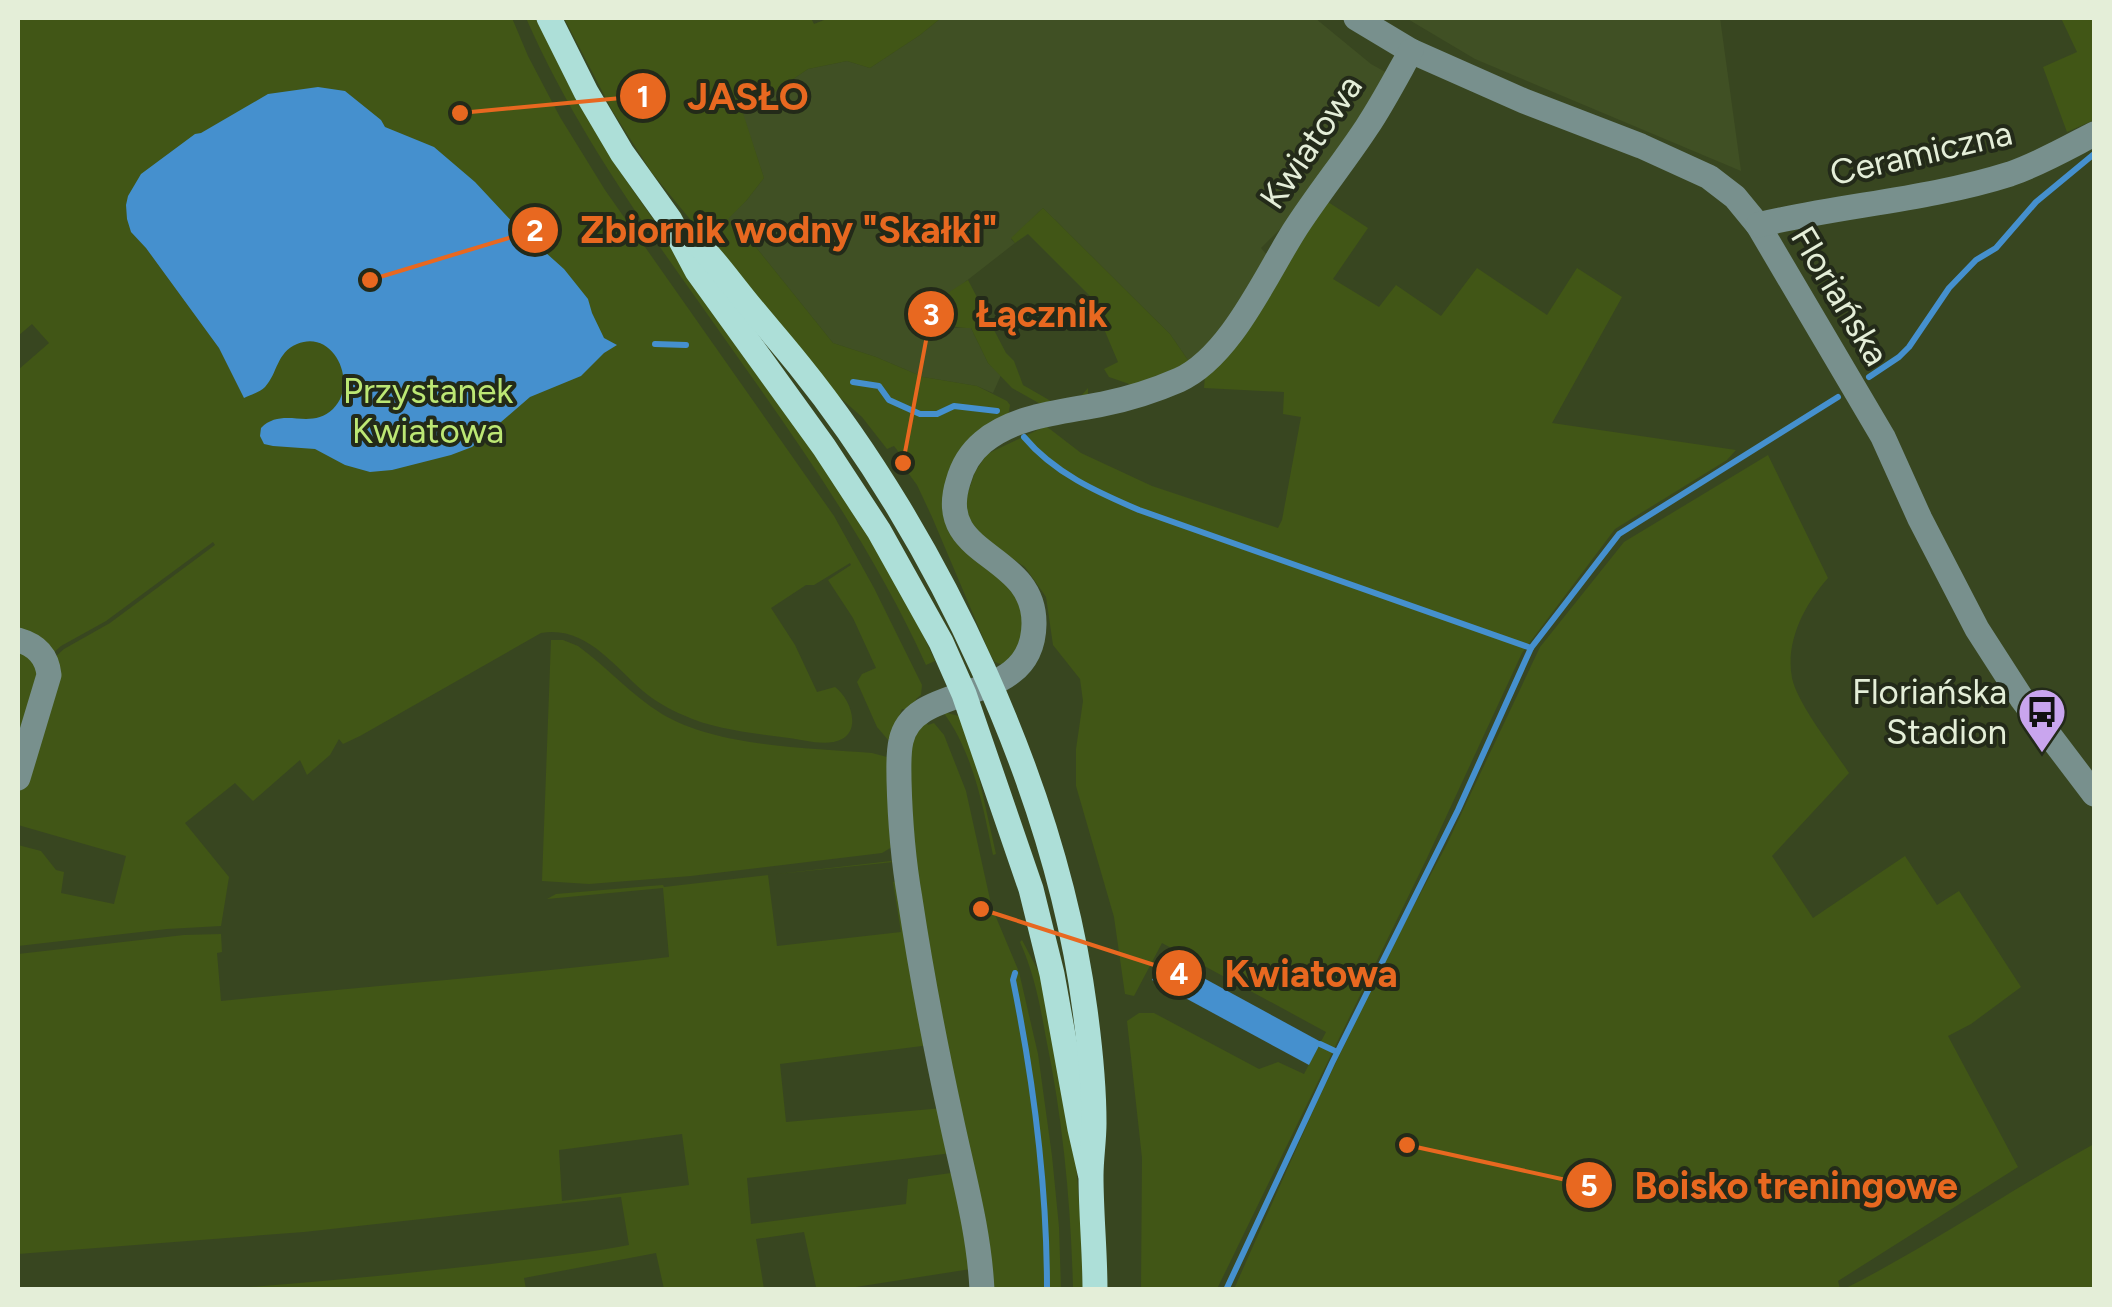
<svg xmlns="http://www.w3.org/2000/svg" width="2112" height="1307" font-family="Figtree,sans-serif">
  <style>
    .built { fill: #405024 }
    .green { fill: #415616; fill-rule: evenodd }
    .water { fill: #4590ce }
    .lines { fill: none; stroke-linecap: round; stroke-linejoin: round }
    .stream { stroke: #4590ce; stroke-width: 6 }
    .minor { stroke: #78908d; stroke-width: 25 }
    .major { stroke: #addfd8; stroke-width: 25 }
    .labels { text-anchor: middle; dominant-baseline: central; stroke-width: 8; stroke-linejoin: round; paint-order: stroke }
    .street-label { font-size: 35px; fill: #e4eed8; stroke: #232a19 }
    .park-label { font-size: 35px; fill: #bce774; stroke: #232a19 }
    .poi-label { font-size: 35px; fill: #e4eed8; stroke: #232a19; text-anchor: end }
    .leader { fill: none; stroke: #e86820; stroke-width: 4 }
    .callout-dot { fill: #e86820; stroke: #232a19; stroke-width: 4 }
    .mark-label { font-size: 30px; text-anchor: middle; font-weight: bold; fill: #fff }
    .callout-label { font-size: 38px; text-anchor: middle; font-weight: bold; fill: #e86820; stroke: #232a19; stroke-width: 8; stroke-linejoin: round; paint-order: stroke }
  </style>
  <rect width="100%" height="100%" fill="#384620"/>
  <!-- built -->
  <g class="built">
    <path d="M941,18H1315L1371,64L1387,73L1301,208L1261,248L1267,255L1224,330L1190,363L1170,334L1043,208L1011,239L1015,243L965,282L939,321L951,328H971L988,363L1001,375L993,393L977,386L923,377L876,357L833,343L751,241L727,219L746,201L764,178L742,113L808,69L847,61L870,68L920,35Z"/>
    <path d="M1406,18H1720L1741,171L1475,59Z"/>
  </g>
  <!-- green -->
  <g class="green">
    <path d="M18,18H512L528,56L560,117L605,190L834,516L874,588L922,685L921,695L916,699L915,704L909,710L902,709L889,741L877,727L857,682L862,674L876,668L853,618L828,580L851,565L850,563L814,585H806L771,608L795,645L817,692L835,687C849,697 862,728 842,739C827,747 804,740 789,738C754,733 715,730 683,715C669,709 655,701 643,691C613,665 585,625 541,633L360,736L343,744L339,739L330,755L307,775L300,760L253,801L235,783L185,823L229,877L221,926L167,929L18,946V845L41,851L56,870L64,872L61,893L114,904L126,856L18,825V795L29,761L53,659L64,649L110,623L215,545L213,542L106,621L61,646L51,655L18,635V370L49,343L32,324L18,336Z"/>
    <path d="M526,18H537L566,80L619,170L852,506L919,626L935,661L926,665C865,530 776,412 691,291C629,204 569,116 526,18Z"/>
    <path d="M564,18H811L814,24L829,18H941L920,35L870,68L847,61L808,69L743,113L764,178L746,201L728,219L751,241L833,343L876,357L923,377L977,386L1007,401L1010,405L1008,417L946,497L1021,596L1024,643L1003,665L995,662L990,654L932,517L917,485L906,470L910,467L894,446L887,449L862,417L828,387L652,173L613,112Z"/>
    <path d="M2061,18H2094V120L2067,132L2043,67L2077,52Z"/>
    <path d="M1325,200L1368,228L1333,279L1379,307L1396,285L1441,316L1477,268L1547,315L1577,268L1622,297L1552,423L1736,450L1727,460L1615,529L1522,653L1427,858L1217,1289H1141L1142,1158L1127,1021L1139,1013H1154L1259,1069L1278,1062L1304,1074L1326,1032L1162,943L1134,996L1125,994L1114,917L1076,786V749L1083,701L1080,679L1053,645L1046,597L1025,567L976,534L966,517V498L975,472L987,454L1046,426L1081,453L1152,486L1278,528L1282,520L1301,417L1283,414L1284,392L1204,388L1205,376Z"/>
    <path d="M1043,208L1170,334L1190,363L1132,385L1109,377L1104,369L1118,362L1090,296L1028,234L1015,243L1011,238Z"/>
    <path d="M968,280L1006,353L1014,361L1023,385L1056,404L1079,398L1088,388V401L1044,406L1012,388L988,363L971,328C949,328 941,324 929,305Z"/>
    <path d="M1768,455L1828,578C1805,604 1785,641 1792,678C1797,703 1834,750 1849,773L1772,856L1813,918L1905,856L1937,905L1959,891L2021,987L1971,1024L1948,1036L2018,1167L1838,1281L1840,1289H1234L1317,1102L1390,950L1446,846L1540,647L1624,542Z"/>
    <path d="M551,640H563L578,646C607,667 631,695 662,714C717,747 808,748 872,753L887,757L892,847L882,853L691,876L589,884L542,881Z"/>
    <path d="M18,647L39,662L18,761Z"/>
    <path d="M943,712L959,716L971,742L996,854L993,855C983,806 973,752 943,712Z"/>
    <path d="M925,720L928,725L934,723L944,735L966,791L991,904L977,905V913L993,910L1019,972L1038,1054L1052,1156L1059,1227L1061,1289H986L917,909L908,741Z"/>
    <path d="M891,861L894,862L768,875L777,946L901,932L893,882L903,880L930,1045L780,1064L786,1122L943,1108L952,1153L747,1178L751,1224L906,1204L908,1179L958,1172L971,1269L843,1289H808L816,1287L804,1232L756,1239L764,1289H664L656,1253L524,1278L526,1289H221C311,1283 401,1274 491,1264C537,1258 583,1254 629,1245L621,1197L304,1232L18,1254V954L184,935L221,934L222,952L217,953L221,1001C370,986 520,975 669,957L663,888L547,899L556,894L650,886L663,885L664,887ZM682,1134L689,1185L562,1201L559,1150Z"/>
    <path d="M1022,940L1043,980L1075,1150L1081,1229L1083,1289H1073C1071,1205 1063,1120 1046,1038C1040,1004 1034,973 1020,942Z"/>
    <path d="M2094,1144V1289H1844C1930,1246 2010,1190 2094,1144Z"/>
  </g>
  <!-- water -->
  <g class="water">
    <path d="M318,87L345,91L381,120L385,127L434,147L475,182L517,227L564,269L588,299L592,313L604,338L617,345L604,353L581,376L530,397L472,447L451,455L392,470L370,472L345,465L315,449L273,446L264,444L260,436L261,428C283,406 310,431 333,409C359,384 334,328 297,344C276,353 278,373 265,387C260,392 250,395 244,398L219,348L146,248L131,232L127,219L126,205L128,196L141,174L195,134L201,133L268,94Z"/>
    <path d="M1165,957L1321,1042L1309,1065L1152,980Z"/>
  </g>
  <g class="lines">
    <!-- stream -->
    <g class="stream">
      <path d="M655,344L686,345"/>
      <path d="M1869,377L1899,357L1909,347L1949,288L1976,260L1996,248L2036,202L2094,154"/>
      <path d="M853,382L879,386L889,400L920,414H937L954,406L997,411"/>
      <path d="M1024,437C1054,473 1097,492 1139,510L1531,648"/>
      <path d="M1015,973L1013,980C1034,1083 1047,1185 1047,1290"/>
      <path d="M1320,1044L1337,1052"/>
      <path d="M1226,1290L1332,1063L1458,810L1531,648L1619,534L1838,397"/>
    </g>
    <!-- minor -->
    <g class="minor">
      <path d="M1356,18L1411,51L1524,101L1641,146L1709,177L1735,197L1758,225L1883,437L1920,519L1977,629L2022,699L2094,794"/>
      <path d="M1758,225C1841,205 1928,200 2010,174C2039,164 2067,148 2094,134"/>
      <path d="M18,640C36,645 47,656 49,675L18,778"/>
      <path d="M982,1290C979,1230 963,1175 951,1118C935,1045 921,972 910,899C903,859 900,820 899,780C899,767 898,754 901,741C914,678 1033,710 1034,624C1035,551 934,559 958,482C962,467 971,452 983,442C1015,415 1064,412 1103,404C1128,399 1156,390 1179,380C1230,357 1265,277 1294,231C1317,195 1344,162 1367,127C1383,103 1397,76 1411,51"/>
    </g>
    <!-- major -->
    <g class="major">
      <path d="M549,18L586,92L622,153L670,220L697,271L824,447L879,531L941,642L964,694L1031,889L1052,974L1080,1129L1090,1173"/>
      <path d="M686,233C707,250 724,274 741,295C760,319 780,341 799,365C938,537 1056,789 1085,1010C1090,1047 1094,1085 1094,1123C1094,1141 1091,1158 1091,1176C1091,1214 1095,1252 1095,1290"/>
    </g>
  </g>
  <!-- icons -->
  <defs>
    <g id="bus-pin" transform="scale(2.5)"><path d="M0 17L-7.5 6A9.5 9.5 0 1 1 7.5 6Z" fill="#c9a5ee" stroke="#232a19"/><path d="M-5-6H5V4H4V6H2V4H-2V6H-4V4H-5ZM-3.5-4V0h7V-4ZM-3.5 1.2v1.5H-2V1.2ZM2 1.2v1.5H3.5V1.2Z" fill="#111"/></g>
  </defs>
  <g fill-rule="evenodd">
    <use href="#bus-pin" x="2042" y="712"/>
  </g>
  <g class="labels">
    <!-- street labels -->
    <g class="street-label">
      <text transform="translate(1311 142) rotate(-56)">Kwiatowa</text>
      <text transform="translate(1921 153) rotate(-13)">Ceramiczna</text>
      <text transform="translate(1840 296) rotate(59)">Floriańska</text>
    </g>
    <!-- park labels -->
    <g class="park-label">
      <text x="428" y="391">Przystanek<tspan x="428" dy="40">Kwiatowa</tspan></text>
    </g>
    <!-- poi labels -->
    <g class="poi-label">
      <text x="2007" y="692">Floriańska<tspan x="2007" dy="40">Stadion</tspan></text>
    </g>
  </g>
  <!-- callouts -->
  <path class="leader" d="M460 113L643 96M370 280L535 230M903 463L931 314M981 909L1179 973M1407 1145L1589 1185"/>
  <g class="callout-dot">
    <circle cx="460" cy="113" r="10"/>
    <circle cx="370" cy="280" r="10"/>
    <circle cx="903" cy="463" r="10"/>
    <circle cx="981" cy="909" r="10"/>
    <circle cx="1407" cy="1145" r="10"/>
    <circle cx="643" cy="96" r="25"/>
    <circle cx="535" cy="230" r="25"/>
    <circle cx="931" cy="314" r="25"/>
    <circle cx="1179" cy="973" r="25"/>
    <circle cx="1589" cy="1185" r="25"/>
  </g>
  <g class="mark-label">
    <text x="643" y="107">1</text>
    <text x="535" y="241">2</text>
    <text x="931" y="325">3</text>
    <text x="1179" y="984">4</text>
    <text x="1589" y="1196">5</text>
  </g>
  <g class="callout-label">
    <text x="748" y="110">JASŁO</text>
    <text x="789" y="243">Zbiornik wodny "Skałki"</text>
    <text x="1042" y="327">Łącznik</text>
    <text x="1311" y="987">Kwiatowa</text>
    <text x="1796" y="1199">Boisko treningowe</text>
  </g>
  <!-- border -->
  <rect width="2112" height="1307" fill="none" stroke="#e4eed8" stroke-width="40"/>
</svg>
